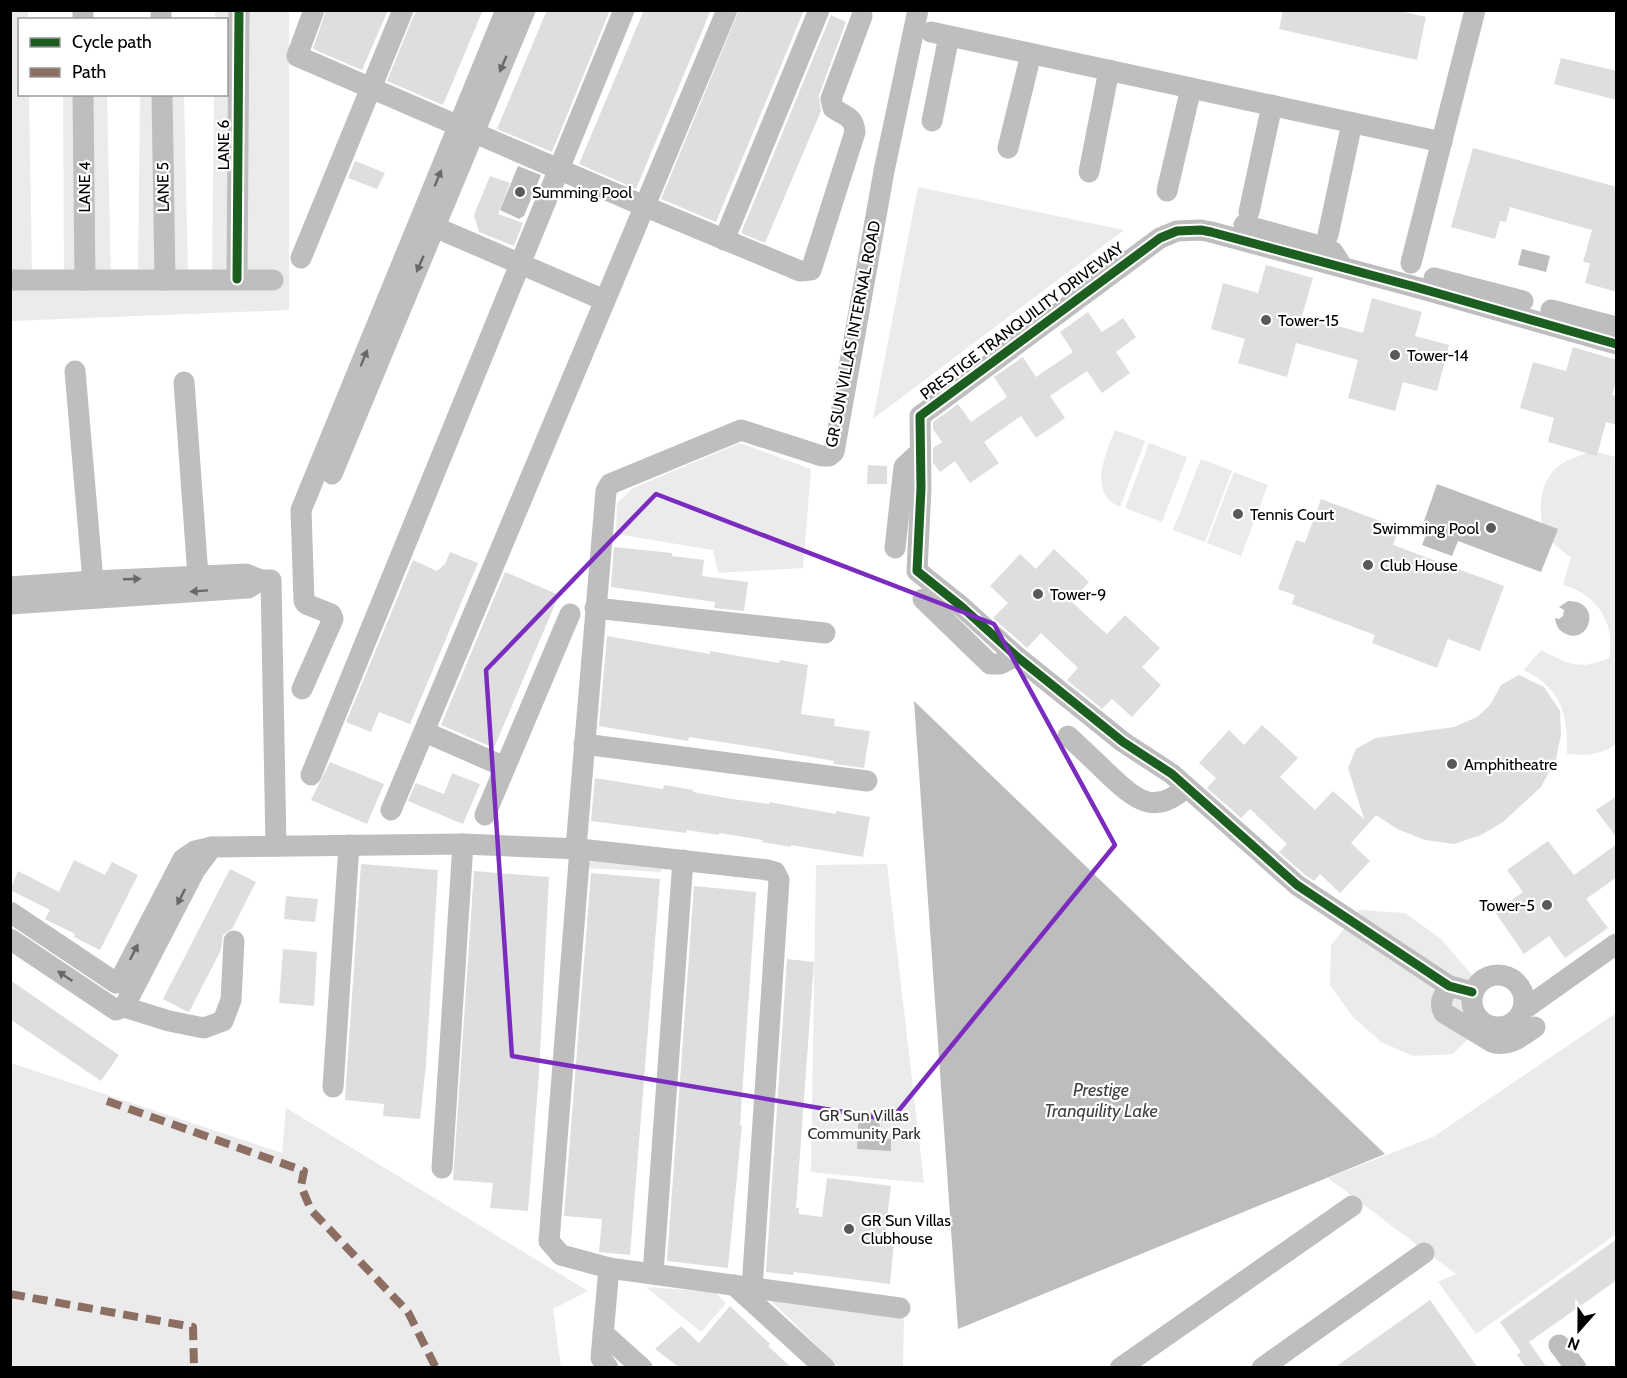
<svg xmlns="http://www.w3.org/2000/svg" width="1627" height="1378" font-family="Cabin,sans-serif">
  <style>
    .green { fill: #ebebeb }
    .water { fill: #bdbdbd }
    .building { fill: #dedede }
    .lines { fill: none; stroke-linecap: round; stroke-linejoin: round }
    .minor { stroke: #bebebe; stroke-width: 21 }
    .quiet { stroke: #8d6e63; stroke-width: 8; stroke-dasharray: 15 8; stroke-linecap: butt }
    .cycleway-casing { stroke: #fff; stroke-width: 13 }
    .cycleway { stroke: #1b5e20; stroke-width: 9 }
    .oneway { fill: #686868 }
    .marked { fill: none; stroke: #7b2cbf; stroke-width: 4.5; stroke-linejoin: round }
    .poi-dot { fill: #595959; stroke: #fff; stroke-width: 2 }
    .labels { text-anchor: middle; dominant-baseline: central; stroke-width: 4.5; stroke-linejoin: round; paint-order: stroke }
    .street-label { font-size: 16px; fill: #000; stroke: #fff }
    .poi-label { font-size: 16px; fill: #000; stroke: #fff; text-anchor: start }
    .park-label { font-size: 16px; fill: #313131; stroke: #fff }
    .water-label { font-size: 18px; font-style: italic; fill: #424242; stroke: #fff }
  </style>
  <rect width="100%" height="100%" fill="#fff"/>
  <!-- green -->
  <g class="green">
    <path d="M11,11H28V19L20,20V94L29,95L32,274L11,275Z"/>
    <path d="M215,11H235L237,275H212L214,95L226,94V20L215,19Z"/>
    <path d="M247,11H289V310L11,321L10,280L245,284Z"/>
    <path d="M63,95H80L79,270L64,271Z"/>
    <path d="M89,95H107L111,280H92Z"/>
    <path d="M140,95H160L165,277L138,275Z"/>
    <path d="M167,95H184L188,276L169,277Z"/>
    <path d="M918,187L1124,230L873,419Z"/>
    <path d="M1115,430L1145,441L1120,507C1088,493 1105,455 1115,430Z"/>
    <path d="M740,443L811,469L803,568L718,573L713,550L616,534L617,503L633,488Z"/>
    <path d="M1149,443L1187,457L1162,522L1125,508Z"/>
    <path d="M1587,453H1600L1616,457V744C1601,755 1585,756 1567,754C1568,714 1562,689 1524,670L1541,650C1568,664 1579,671 1609,658C1616,623 1597,594 1563,585L1571,557C1562,551 1553,545 1547,535C1535,514 1540,478 1561,464C1569,459 1579,456 1587,453Z"/>
    <path d="M1201,459L1232,471L1205,542L1173,530Z"/>
    <path d="M1234,472L1268,485L1241,556L1207,543Z"/>
    <path d="M585,857L661,862V872L585,868Z"/>
    <path d="M887,864L924,1183L811,1172L816,865Z"/>
    <path d="M1359,910L1405,913L1440,938L1477,981L1482,1025L1453,1054L1413,1056L1381,1042L1353,1017L1330,985L1331,945Z"/>
    <path d="M1616,1013V1234L1476,1334L1438,1282L1456,1274L1328,1178L1433,1137Z"/>
    <path d="M11,1063L282,1153L286,1108L588,1291L553,1309L561,1367H11Z"/>
    <path d="M646,1287L715,1292L726,1303L701,1332Z"/>
    <path d="M764,1294L904,1314L903,1367H839Z"/>
  </g>
  <!-- water -->
  <g class="water">
    <path d="M518,166L541,175L524,216L519,219L500,210Z"/>
    <path d="M1522,249L1550,256L1546,272L1518,265Z"/>
    <path d="M1437,484L1558,529L1541,572L1458,541L1452,556L1422,545L1429,527L1423,524Z"/>
    <path d="M1568,601C1602,600 1591,645 1566,634C1559,631 1556,626 1555,618L1559,619L1563,616L1564,610L1559,607Z"/>
    <path d="M914,701L1385,1154L958,1329Z"/>
    <path d="M859,1112L880,1113L879,1138L891,1139V1151L857,1149Z"/>
  </g>
  <!-- building -->
  <g class="building">
    <path d="M326,10H388L362,70L313,49Z"/>
    <path d="M416,10H483L443,105L387,81Z"/>
    <path d="M547,10H610L552,152L497,129Z"/>
    <path d="M644,10H711L636,189L579,164Z"/>
    <path d="M739,10H804L716,222L661,199Z"/>
    <path d="M1283,10H1396L1426,17L1417,60L1279,29Z"/>
    <path d="M831,15L846,22L819,95L821,111L765,243L741,233Z"/>
    <path d="M1561,58L1617,71V100L1554,84Z"/>
    <path d="M1473,148L1617,187V292L1585,283L1590,263L1583,262L1592,230L1510,207L1506,222L1500,221L1495,239L1451,227Z"/>
    <path d="M355,161L385,173L377,189L348,178Z"/>
    <path d="M490,176L510,183L498,214L523,223L514,246L479,232L474,215Z"/>
    <path d="M1266,265L1313,278L1302,316L1363,333L1372,298L1422,312L1415,336L1449,345L1437,391L1403,382L1395,411L1348,398L1358,360L1296,343L1287,377L1238,363L1245,339L1211,329L1223,283L1258,293Z"/>
    <path d="M1088,312L1102,332L1123,318L1136,337L1116,352L1130,373L1102,393L1087,371L1050,396L1065,418L1036,438L1021,416L984,442L999,463L970,483L955,461L940,472L933,463V448L942,442L933,429V422L958,404L971,422L1007,397L994,377L1023,357L1036,377L1073,352L1060,332Z"/>
    <path d="M1573,347L1617,360V378L1612,395L1617,396V425L1606,422L1597,456L1548,442L1554,418L1520,408L1533,362L1566,371Z"/>
    <path d="M868,465L887,466V484H867Z"/>
    <path d="M1321,499L1399,528L1393,545L1504,586L1480,651L1448,639L1437,668L1372,643L1375,635L1292,604L1295,595L1278,589L1296,540L1305,543Z"/>
    <path d="M614,547L672,553V556L704,560L702,576L748,582L744,611L714,608L715,602L611,587Z"/>
    <path d="M1054,549L1089,582L1071,601L1091,620L1107,634L1125,615L1160,648L1142,667L1161,685L1132,717L1112,699L1102,709L1067,680L1078,668L1041,633L1027,648L993,618L1008,603L990,586L1020,554L1036,569Z"/>
    <path d="M450,552L478,563L410,724L379,712L371,732L346,722L413,560L437,571L445,564Z"/>
    <path d="M505,572L559,595L494,748L441,725Z"/>
    <path d="M607,636L710,654V651L779,663L780,660L808,665L801,714L835,719L834,726L870,731L864,768L834,764V761L760,748L689,737L688,741L599,726Z"/>
    <path d="M1519,675L1544,687L1560,711L1561,735L1556,759L1541,787L1503,822L1481,835L1454,844L1425,840L1397,829L1376,815L1351,843L1370,861L1340,893L1320,874L1314,881L1305,875L1279,852L1287,844L1250,809L1241,818L1207,788L1216,778L1199,763L1229,730L1244,745L1262,725L1298,758L1280,777L1315,810L1333,791L1364,819L1348,768L1356,749L1375,738L1454,727L1477,717L1490,705L1501,685Z"/>
    <path d="M330,762L384,784L367,824L311,800Z"/>
    <path d="M452,773L480,784L463,824L408,801L416,783L444,794Z"/>
    <path d="M595,778L663,789L664,785L693,790V792L732,799L769,804V802L836,814V811L870,817L863,857L791,845V847L762,842L763,840L719,833V835L687,830L686,833L591,821Z"/>
    <path d="M1617,796V838L1596,810Z"/>
    <path d="M1548,841L1574,875L1617,844V877L1586,899L1608,928L1565,958L1549,936L1524,954L1495,912L1523,892L1507,870Z"/>
    <path d="M74,860L105,875L112,862L138,875L100,950L74,937L75,934L45,919L50,910L10,890L18,871L59,892Z"/>
    <path d="M361,864L438,870L426,1065L420,1119L383,1116L384,1104L345,1100Z"/>
    <path d="M230,869L256,882L232,929L223,935L221,950L189,1012L186,1011L163,999Z"/>
    <path d="M474,871L549,877L539,1074L528,1211L490,1208L493,1183L453,1180Z"/>
    <path d="M591,873L660,879L630,1255L599,1252L602,1219L564,1216Z"/>
    <path d="M694,886L756,892L740,1125H742L728,1268L667,1261Z"/>
    <path d="M286,896L318,899L315,922L284,919Z"/>
    <path d="M283,949L317,952L314,1006L279,1003Z"/>
    <path d="M787,959L814,962L796,1208H799V1214L822,1217L827,1178L891,1186L884,1242L894,1243L890,1284L794,1272L793,1275L766,1272Z"/>
    <path d="M10,980L119,1055L101,1081L10,1019Z"/>
    <path d="M1617,1239V1280L1529,1342L1547,1368H1526L1517,1355L1521,1352L1500,1322Z"/>
    <path d="M1430,1300L1478,1368H1334Z"/>
    <path d="M730,1306L770,1344L768,1346L792,1368H680L655,1349L681,1326L699,1343Z"/>
  </g>
  <g class="lines">
    <!-- minor -->
    <g class="minor">
      <path d="M83,10V20"/>
      <path d="M161,10V20"/>
      <path d="M314,10L297,56L644,206L800,271L811,270L812,267L855,132C854,116 844,116 833,108L831,99L862,16"/>
      <path d="M931,32L1442,142"/>
      <path d="M83,94L85,280"/>
      <path d="M162,94L165,280"/>
      <path d="M932,121L949,36"/>
      <path d="M1008,148L1031,54"/>
      <path d="M1089,172L1109,70"/>
      <path d="M1167,191L1191,88"/>
      <path d="M1249,212L1272,105"/>
      <path d="M423,222L604,300"/>
      <path d="M1244,225L1324,247L1333,252L1339,261"/>
      <path d="M1328,235L1352,123"/>
      <path d="M724,240L819,10"/>
      <path d="M301,258L403,10"/>
      <path d="M1411,263L1475,10"/>
      <path d="M1434,278L1523,301"/>
      <path d="M237,279L239,10"/>
      <path d="M10,280H273"/>
      <path d="M1551,310L1616,327"/>
      <path d="M75,371L93,581"/>
      <path d="M184,382L198,576"/>
      <path d="M332,474L525,10"/>
      <path d="M895,548L904,467L920,452"/>
      <path d="M261,580H271L276,846"/>
      <path d="M10,587L93,581L246,574L261,580L248,588L10,604"/>
      <path d="M923,599L990,664H1000L1016,656"/>
      <path d="M595,608L825,633"/>
      <path d="M302,689L333,619L331,614L306,604L304,601L301,510L506,10"/>
      <path d="M425,732L505,767"/>
      <path d="M1068,736C1081,748 1094,760 1106,772C1132,796 1153,819 1186,787"/>
      <path d="M584,744L867,781"/>
      <path d="M311,775L624,10"/>
      <path d="M391,810L727,10"/>
      <path d="M485,815L570,614"/>
      <path d="M576,848L606,491L610,484L741,430L822,456H829L834,452L884,171L918,10"/>
      <path d="M580,849L549,1241L561,1255L609,1268L900,1308"/>
      <path d="M10,912L116,983L120,980L183,859L195,851L212,847L463,844L580,849L768,870L775,872L779,880L752,1288"/>
      <path d="M10,939L116,1010L124,1007L195,870L212,847"/>
      <circle cx="1498" cy="1001" r="26"/>
      <path d="M1449,986C1444,995 1438,1002 1444,1013L1492,1042C1509,1048 1522,1036 1535,1027"/>
      <path d="M1472,992L1449,986L1297,885L1172,774L1123,742L1016,656L962,607L917,571L921,488L920,416L1160,238L1177,231L1201,230L1211,232L1419,288L1616,344"/>
      <path d="M124,1007L169,1021L204,1028L223,1021L231,1000L234,941"/>
      <path d="M1523,1010L1616,944"/>
      <path d="M333,1087L349,845"/>
      <path d="M442,1168L463,844"/>
      <path d="M653,1274L683,860"/>
      <path d="M734,1285L825,1368"/>
      <path d="M603,1333L642,1368"/>
      <path d="M1559,1345L1576,1368"/>
      <path d="M608,1368L601,1358L609,1268"/>
      <path d="M1120,1368L1352,1206"/>
      <path d="M1262,1368L1424,1253"/>
    </g>
    <!-- quiet -->
    <g class="quiet">
      <path d="M107,1101L304,1171L301,1186L311,1210L408,1312L436,1368"/>
      <path d="M10,1294L193,1327L194,1368"/>
    </g>
    <!-- cycleway casing -->
    <g class="cycleway-casing">
      <g id="cycleway">
        <path d="M237,279L239,10"/>
        <path d="M1472,992L1449,986L1297,885L1172,774L1123,742L1016,656L962,607L917,571L921,488L920,416L1160,238L1177,231L1201,230L1211,232L1419,288L1616,344"/>
      </g>
    </g>
    <!-- cycleway -->
    <use href="#cycleway" class="cycleway"/>
  </g>
  <!-- one-way arrows -->
  <defs><path id="oneway-solid" d="M-6-.8H1V-3.2L6.5 0L1 3.2V.8H-6Z" transform="scale(1.5)"/></defs>
  <g class="oneway">
    <use href="#oneway-solid" transform="translate(503 64) rotate(113)"/>
    <use href="#oneway-solid" transform="translate(438 178) rotate(-68)"/>
    <use href="#oneway-solid" transform="translate(420 264) rotate(113)"/>
    <use href="#oneway-solid" transform="translate(364 358) rotate(-68)"/>
    <use href="#oneway-solid" transform="translate(132 579) rotate(-2)"/>
    <use href="#oneway-solid" transform="translate(199 591) rotate(176)"/>
    <use href="#oneway-solid" transform="translate(181 897) rotate(117)"/>
    <use href="#oneway-solid" transform="translate(134 952) rotate(-63)"/>
    <use href="#oneway-solid" transform="translate(65 976) rotate(-146)"/>
  </g>
  <!-- marked area -->
  <path class="marked" d="M656,494L994,624L1115,845L891,1120L512,1056L486,670Z"/>
  <!-- markers -->
  <g class="poi-dot">
    <circle cx="520" cy="192" r="6"/>
    <circle cx="1266" cy="320" r="6"/>
    <circle cx="1395" cy="355" r="6"/>
    <circle cx="1238" cy="514" r="6"/>
    <circle cx="1491" cy="528" r="6"/>
    <circle cx="1368" cy="565" r="6"/>
    <circle cx="1038" cy="594" r="6"/>
    <circle cx="1452" cy="764" r="6"/>
    <circle cx="1547" cy="905" r="6"/>
    <circle cx="849" cy="1229" r="6"/>
  </g>
  <g class="labels">
    <!-- street labels -->
    <g class="street-label">
      <text transform="translate(223 145) rotate(-90)">LANE 6</text>
      <text transform="translate(84 187) rotate(-90)">LANE 4</text>
      <text transform="translate(163 187) rotate(-91)">LANE 5</text>
      <text transform="translate(1022 321) rotate(-37)">PRESTIGE TRANQUILITY DRIVEWAY</text>
      <text transform="translate(853 334) rotate(-79)">GR SUN VILLAS INTERNAL ROAD</text>
    </g>
    <!-- poi labels -->
    <g class="poi-label">
      <text x="532" y="192">Summing Pool</text>
      <text x="1278" y="320">Tower-15</text>
      <text x="1407" y="355">Tower-14</text>
      <text x="1250" y="514">Tennis Court</text>
      <text x="1479" y="528" text-anchor="end">Swimming Pool</text>
      <text x="1380" y="565">Club House</text>
      <text x="1050" y="594">Tower-9</text>
      <text x="1464" y="764">Amphitheatre</text>
      <text x="1535" y="905" text-anchor="end">Tower-5</text>
      <text x="861" y="1220">GR Sun Villas<tspan x="861" dy="18">Clubhouse</tspan></text>
    </g>
    <!-- park labels -->
    <g class="park-label">
      <text x="864" y="1115">GR Sun Villas<tspan x="864" dy="18">Community Park</tspan></text>
    </g>
    <!-- water labels -->
    <g class="water-label">
      <text x="1101" y="1090">Prestige<tspan x="1101" dy="21">Tranquility Lake</tspan></text>
    </g>
  </g>
  <!-- border -->
  <rect width="1627" height="1378" fill="none" stroke="#000000" stroke-width="24"/>
  <!-- legend -->
  <rect x="18" y="18" width="210" height="78" fill="#ffffff" stroke="#999999" stroke-width="1.5"/>
  <rect x="30" y="38" width="30" height="9" fill="#1b5e20" stroke="#999999" stroke-width="1.5"/>
  <text x="72" y="48" font-size="18" fill="#000000">Cycle path</text>
  <rect x="30" y="68" width="30" height="9" fill="#8d6e63" stroke="#999999" stroke-width="1.5"/>
  <text x="72" y="78" font-size="18" fill="#000000">Path</text>
  <!-- north arrow -->
  <g transform="translate(1579 1330) rotate(201)" stroke="#ffffff" stroke-width="4.5" paint-order="stroke">
  <path d="M0-4.5L10 22L0 15L-10 22Z" fill="#000000"/>
  <text y="-9" font-size="16" font-weight="bold" text-anchor="middle" fill="#000000">N</text>
  </g>
</svg>
